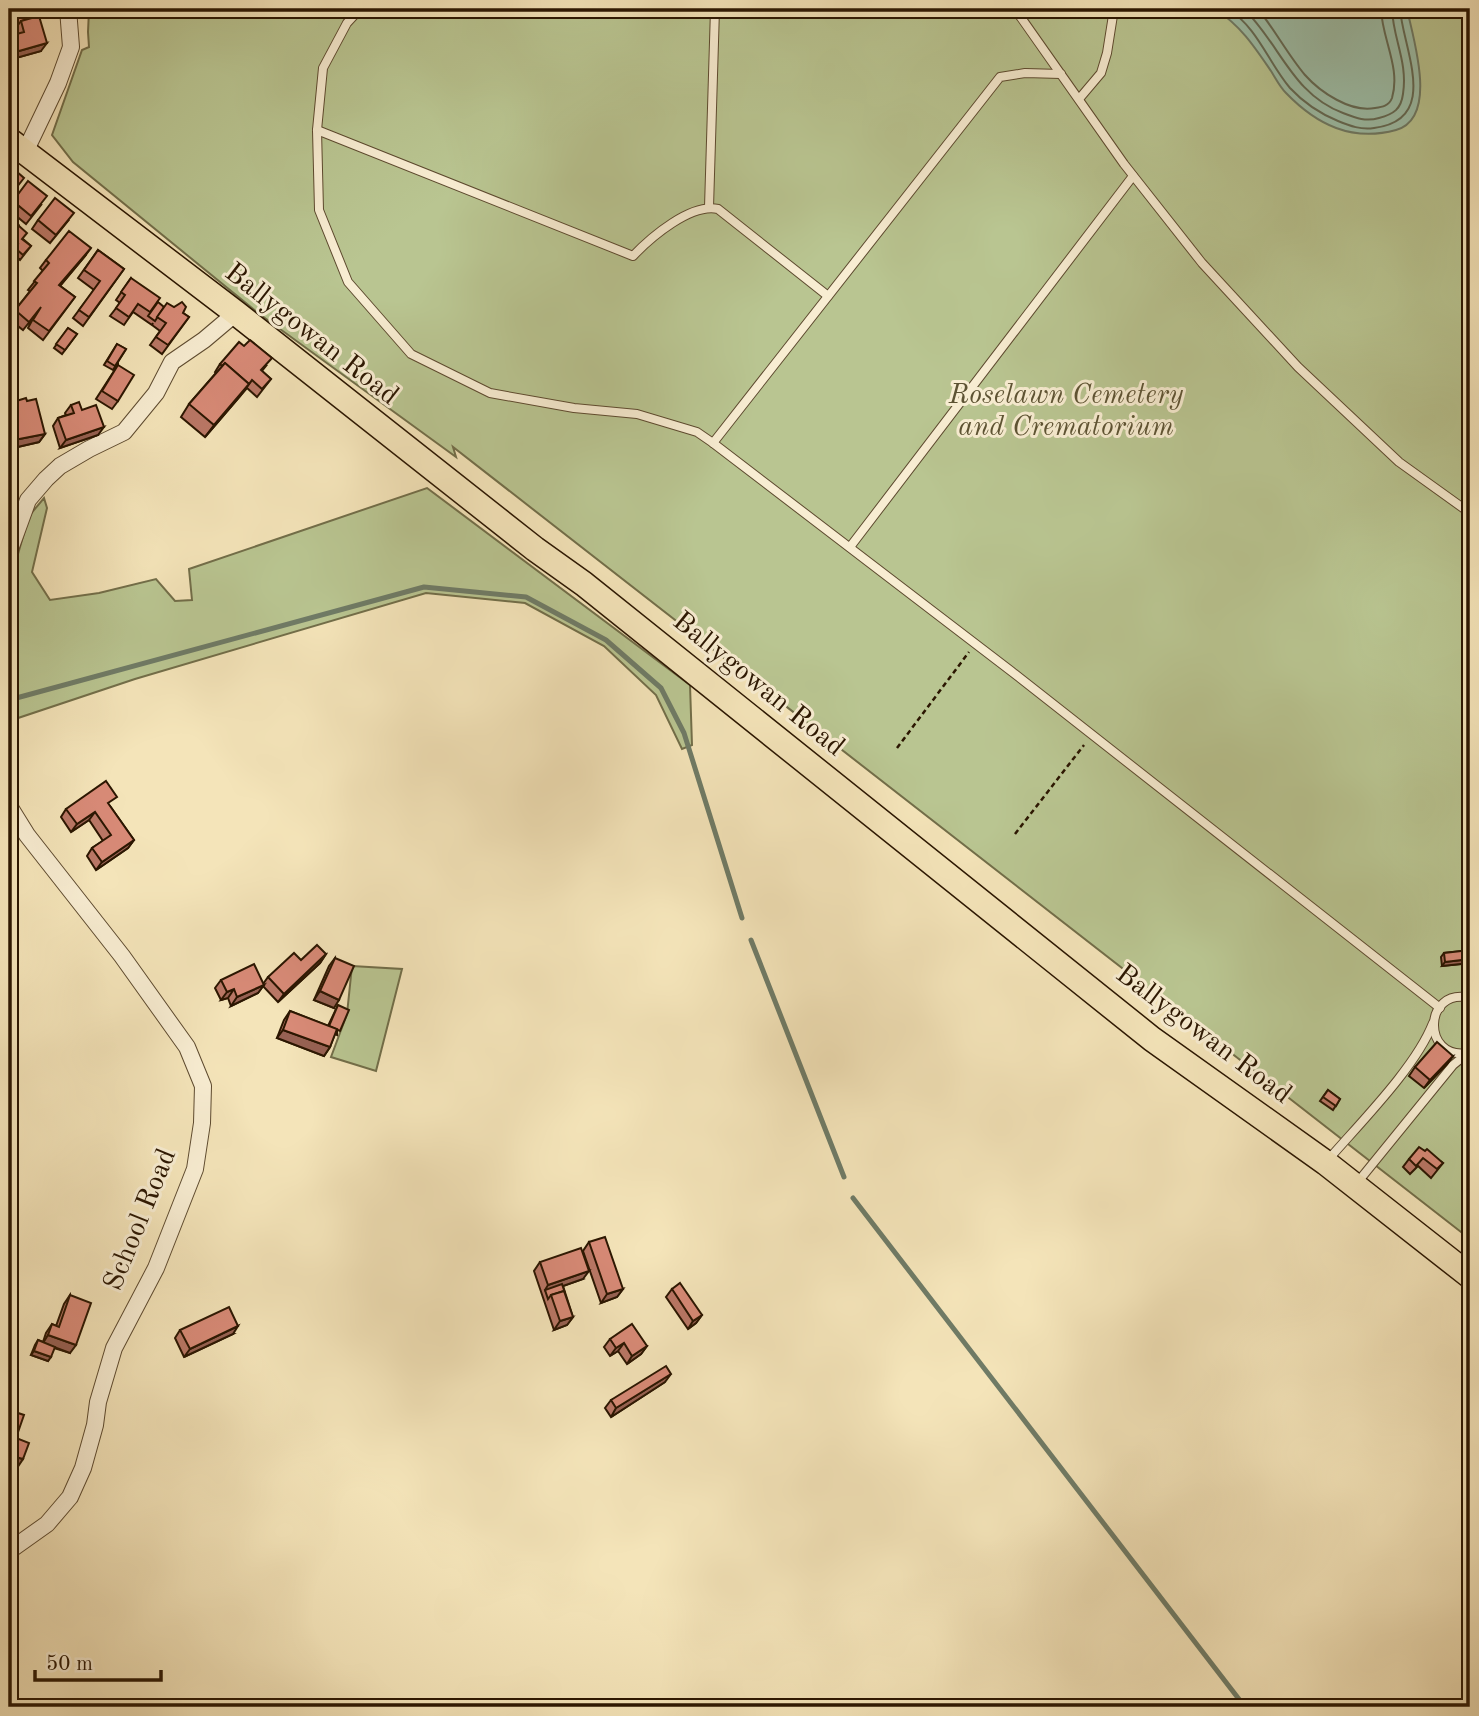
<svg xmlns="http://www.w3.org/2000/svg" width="1479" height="1716" font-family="'Old Standard TT',serif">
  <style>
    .green { fill: #b9c591; stroke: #726e49; stroke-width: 2 }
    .water { fill: #9dbfa9; stroke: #6f7b66; stroke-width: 2 }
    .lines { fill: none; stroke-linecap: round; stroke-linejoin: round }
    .shore { stroke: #646a55; stroke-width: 2 }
    .stream { stroke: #6f7b66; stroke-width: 5 }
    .service-casing { stroke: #5d4a2f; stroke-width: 10 }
    .minor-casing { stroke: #5d4a2f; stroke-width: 18 }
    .primary-casing { stroke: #2b1601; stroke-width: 27 }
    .path { stroke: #2b1601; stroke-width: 2.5; stroke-dasharray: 5 3.5; stroke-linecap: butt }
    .service { stroke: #f8edd2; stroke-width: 8 }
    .minor { stroke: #f8edd2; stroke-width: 16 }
    .primary { stroke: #f4e4b9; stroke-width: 24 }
    .wall { fill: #ba7766; stroke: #2b1601; stroke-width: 2 }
    .shaded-wall { fill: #976153; stroke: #2b1601; stroke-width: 2 }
    .building { fill: #d88a77; stroke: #2b1601; stroke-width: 2 }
    .labels { text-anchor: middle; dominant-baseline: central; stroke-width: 6; stroke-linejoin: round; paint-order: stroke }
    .street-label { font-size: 28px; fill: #2b1601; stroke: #f8edd2 }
    .park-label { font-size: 28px; font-style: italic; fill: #5d5333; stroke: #f8edd2 }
  </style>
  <rect width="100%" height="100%" fill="#f4e4b9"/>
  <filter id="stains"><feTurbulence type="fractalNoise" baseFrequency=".00286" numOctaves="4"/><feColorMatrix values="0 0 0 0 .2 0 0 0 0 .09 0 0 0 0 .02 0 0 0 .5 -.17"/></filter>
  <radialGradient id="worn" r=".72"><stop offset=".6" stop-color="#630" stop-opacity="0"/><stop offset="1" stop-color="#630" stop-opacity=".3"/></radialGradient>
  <!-- green -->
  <g class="green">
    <path d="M92,9H1470V1239L453,447L456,457L258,313L73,162L52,135L82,50L89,47L88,32L89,10Z"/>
    <path d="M427,488L690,685L692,745L682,749L656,695L604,646L525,603L426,593L135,679L9,721V585L29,516L44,498L47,508L32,572L50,600L99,593L156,579L175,601L192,600L189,569Z"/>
    <path d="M352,966L402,969L376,1071L331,1057L347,1014Z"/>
  </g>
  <!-- water -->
  <path class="water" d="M1215,9H1407C1413,38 1439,118 1396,130C1352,142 1317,125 1286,93C1280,87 1276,79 1271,71C1254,46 1241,26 1215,9Z"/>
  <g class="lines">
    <!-- shore -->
    <g class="shore">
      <path d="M1228,9C1258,28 1268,62 1290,88C1303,102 1321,114 1338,121C1350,126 1361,130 1374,128C1441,120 1403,49 1400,9"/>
      <path d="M1244,9C1280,44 1292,94 1343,113C1356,118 1366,122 1379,118C1394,114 1401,109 1403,94C1408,62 1393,39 1392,9"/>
      <path d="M1258,9C1275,30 1288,55 1305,75C1320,92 1351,113 1375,108C1382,107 1389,106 1392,98C1401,68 1382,39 1381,9"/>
    </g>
    <!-- stream -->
    <g class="stream">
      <path d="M9,700L424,587L526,597L606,640L661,688L684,733L742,918"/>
      <path d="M751,940L844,1177"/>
      <path d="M853,1198L1245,1707"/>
    </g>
    <!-- service casing -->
    <g class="service-casing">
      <g id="service">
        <path d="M360,9L347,23L323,68L317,130L319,210L348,282L411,354L490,393L574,408L637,414L697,432L713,443L1011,671L1440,1008"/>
        <path d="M1015,9L1124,164L1202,263L1298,367L1399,462L1470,513"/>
        <path d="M1079,99L1101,73L1107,53L1114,9"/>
        <path d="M317,130L633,256C651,237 691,203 718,209L828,296"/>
        <path d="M709,207L715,9"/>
        <path d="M713,443L1000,77L1025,73L1061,74"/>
        <path d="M850,547L1133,176"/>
        <path d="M1467,1053C1422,1060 1423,987 1470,998"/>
        <path d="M1328,1160C1360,1123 1416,1067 1433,1023"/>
        <path d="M1357,1183L1453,1065L1469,1052"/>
      </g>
    </g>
    <!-- minor casing -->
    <g class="minor-casing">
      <g id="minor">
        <path d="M25,152L58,83L71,47L68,9"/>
        <path d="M9,552L28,500L46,479L60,466L89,449L124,432L156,393L172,362L204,340L236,313"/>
        <path d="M9,806L27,835L122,956L187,1047L203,1086L202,1123L195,1169L156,1268L114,1348L98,1402L95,1425L83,1468L70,1497L47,1524L9,1551"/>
      </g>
    </g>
    <!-- primary casing -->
    <g class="primary-casing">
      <path id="primary" d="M9,140L236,313L535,549L584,584L1152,1039L1326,1163L1470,1276"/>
    </g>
    <!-- path -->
    <g class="path">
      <path d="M897,748L969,652"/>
      <path d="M1015,834L1084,745"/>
    </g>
    <!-- service -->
    <use href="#service" class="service"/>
    <!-- minor -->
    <use href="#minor" class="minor"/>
    <!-- primary -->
    <use href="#primary" class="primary"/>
  </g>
  <!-- wall -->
  <g class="wall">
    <path d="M34,12L41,51L9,60V36L17,34L15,28L13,31L14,21L16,17Z"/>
    <path d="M13,201L41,205L26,224L9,210V206Z"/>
    <path d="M38,220L68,221L50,243L32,229Z"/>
    <path d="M19,226L23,239L31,246L20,260L12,252L15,248L9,243V240Z"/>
    <path d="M98,250L124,269L83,326L73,318L94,290L78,278Z"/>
    <path d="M85,256L60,286L75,297L43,340L28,328L35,315L23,330L9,319L30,291L28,290L43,271L40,268L46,260Z"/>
    <path d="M131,278L152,310L164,307L183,313L189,317L162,354L150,345L160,331L152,325L153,323L152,325L133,312L124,325L110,316L120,303L116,300Z"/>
    <path d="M68,328L77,334L62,354L54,348Z"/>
    <path d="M117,344L126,349L113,370L104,365Z"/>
    <path d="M220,364L266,366L262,371L271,379L257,397L247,388L205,437L181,417L189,404L216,373L215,372Z"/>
    <path d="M118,365V401L112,409L96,399Z"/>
    <path d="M13,402L45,434L39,442L9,449V407Z"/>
    <path d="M71,405L82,410L98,435L60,448L53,426L58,418L66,415L65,413Z"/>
    <path d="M110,806L134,840L128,848L96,870L87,856L92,848L103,841L89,820L71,832L61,817L66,809Z"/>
    <path d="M1470,950V963L1442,966L1441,957L1444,953Z"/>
    <path d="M326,954L320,963L278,1002L263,986L258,993L231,1006L228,998L221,1000L215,988L221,980L263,984L268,977L301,960Z"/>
    <path d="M335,958L334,1008L314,1000L329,966Z"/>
    <path d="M338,1005L337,1035L335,1034L330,1047L324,1056L277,1038L284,1020L290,1011L328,1026Z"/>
    <path d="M1453,1056L1447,1064L1424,1088L1409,1076L1415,1067Z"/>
    <path d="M1328,1090L1340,1099L1333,1110L1320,1101Z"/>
    <path d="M1425,1151L1443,1163L1431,1178L1418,1166L1410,1174L1403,1167L1409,1159Z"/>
    <path d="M589,1242L623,1289L617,1297L601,1303L583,1251Z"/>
    <path d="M540,1262L583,1279L563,1286L573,1317L567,1325L554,1330L534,1271Z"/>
    <path d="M672,1289L702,1315L696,1323L688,1329L666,1297Z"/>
    <path d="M70,1295V1353L54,1348L48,1361L31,1355L35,1345L38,1340L43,1342L46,1333L52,1324L56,1326L64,1304Z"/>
    <path d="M180,1330L233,1334L184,1357L175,1338Z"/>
    <path d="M610,1339L647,1346L641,1354L627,1364L618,1351L610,1356L604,1347Z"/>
    <path d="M665,1382L611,1417L605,1408L611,1400Z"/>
  </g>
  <!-- shaded-wall -->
  <g class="shaded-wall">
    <path d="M13,9H36L9,16Z"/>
    <path d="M47,43L41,51L9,60V57L12,53Z"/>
    <path d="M91,248L85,256L53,294L59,285Z"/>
    <path d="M252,380L240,396L205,437L214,425Z"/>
    <path d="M104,427L98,435L60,448L66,440Z"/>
    <path d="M45,434L39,442L9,449V441Z"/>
    <path d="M95,812L89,820L71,832L77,824Z"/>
    <path d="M134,840L128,848L96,870L102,862Z"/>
    <path d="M326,954L320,963L278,1002L284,994Z"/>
    <path d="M1470,959V963L1442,966L1445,962Z"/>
    <path d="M264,985L258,993L231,1006L237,997Z"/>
    <path d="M234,989L228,998L221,1000L227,992Z"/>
    <path d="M320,991L339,1000L334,1008L314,1000Z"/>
    <path d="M283,1030L330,1047L324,1056L277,1038Z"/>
    <path d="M1453,1056L1447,1064L1424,1088L1430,1080Z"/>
    <path d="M589,1271L583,1279L546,1292L545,1290L548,1285Z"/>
    <path d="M623,1289L617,1297L601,1303L607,1294Z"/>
    <path d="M702,1315L696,1323L688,1329L693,1321Z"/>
    <path d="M573,1317L567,1325L554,1330L560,1321Z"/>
    <path d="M238,1326L233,1334L184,1357L190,1349Z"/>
    <path d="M48,1335L76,1345L70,1353L43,1343Z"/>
    <path d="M624,1343L618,1351L610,1356L616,1348Z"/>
    <path d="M647,1346L641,1354L627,1364L632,1356Z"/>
    <path d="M34,1351L51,1357L48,1361L31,1355Z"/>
    <path d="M671,1374L665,1382L611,1417L616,1408Z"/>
    <path d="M12,1456L23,1459L17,1468L9,1465Z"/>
  </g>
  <!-- building -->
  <g class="building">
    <path d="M34,12L35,17L21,21L18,25L16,17Z"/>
    <path d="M39,16L47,43L12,53L9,43V36L24,32L21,21Z"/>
    <path d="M13,19L16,27L9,30V21Z"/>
    <path d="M9,165L24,178L9,197Z"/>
    <path d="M28,181L47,196L31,216L13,201Z"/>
    <path d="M55,198L74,213L56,235L38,220Z"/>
    <path d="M19,226L27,233L22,239L31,246L23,255L15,248L18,244L10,238Z"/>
    <path d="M69,231L91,248L59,285L75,297L49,331L33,320L41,307L29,322L15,310L37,283L34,281L49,263L46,260Z"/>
    <path d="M98,250L124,269L89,317L79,310L100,281L84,270Z"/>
    <path d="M131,278L160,298L150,312L138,304L129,317L116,308L125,295L121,292Z"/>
    <path d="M158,302L164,307L155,321L148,316Z"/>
    <path d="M182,302L186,307L183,313L189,317L168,345L156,337L166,323L157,317L167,303L174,307Z"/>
    <path d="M68,328L77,334L65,350L56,344Z"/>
    <path d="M250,340L272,358L261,370L271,379L262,389L252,380L246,388L249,384L225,363L222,366L220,364L239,342L244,346Z"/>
    <path d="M117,344L126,349L115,366L107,361Z"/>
    <path d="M225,363L249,384L214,425L189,404Z"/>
    <path d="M118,365L134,375L118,401L102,391Z"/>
    <path d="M26,398L27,401L36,399L45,434L9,441V410L14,408L13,402Z"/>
    <path d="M79,402L82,410L96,405L104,427L66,440L58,418L74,413L71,405Z"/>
    <path d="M106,781L117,797L108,803L134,840L102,862L92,848L111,835L95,812L77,824L66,809Z"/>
    <path d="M317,945L326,954L284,994L268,977L294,953L301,960Z"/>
    <path d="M1470,950V959L1445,962L1444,953Z"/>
    <path d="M335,958L354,966L339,1000L320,991Z"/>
    <path d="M254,964L264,985L237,997L234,989L227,992L221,980Z"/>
    <path d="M338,1005L349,1010L340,1031L329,1026Z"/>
    <path d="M290,1011L337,1029L330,1047L283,1030Z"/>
    <path d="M1437,1042L1453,1056L1430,1080L1415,1067Z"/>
    <path d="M1328,1090L1340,1099L1336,1106L1323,1097Z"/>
    <path d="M1419,1147L1425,1151L1427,1149L1443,1163L1437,1169L1423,1158L1416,1166L1409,1159Z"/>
    <path d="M605,1237L623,1289L607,1294L589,1242Z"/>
    <path d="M581,1248L589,1271L548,1285L540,1262Z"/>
    <path d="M680,1283L702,1315L693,1321L672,1289Z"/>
    <path d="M562,1284L565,1293L564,1291L551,1295L548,1299L545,1290Z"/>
    <path d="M564,1291L573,1317L560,1321L551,1295Z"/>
    <path d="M70,1295L91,1303L76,1345L48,1335L52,1324L59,1327Z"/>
    <path d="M229,1307L238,1326L190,1349L180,1330Z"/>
    <path d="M632,1324L647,1346L632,1356L624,1343L616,1348L610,1339Z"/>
    <path d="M38,1340L55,1347L51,1357L34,1351Z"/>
    <path d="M666,1366L671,1374L616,1408L611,1400Z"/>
    <path d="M9,1410L24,1415L16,1438L29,1443L23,1459L12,1456L9,1464Z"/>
  </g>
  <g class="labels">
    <!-- street labels -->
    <g class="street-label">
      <text transform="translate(311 335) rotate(38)">Ballygowan Road</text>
      <text transform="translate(758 685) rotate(39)">Ballygowan Road</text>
      <text transform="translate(1203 1035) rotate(37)">Ballygowan Road</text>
      <text transform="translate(141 1220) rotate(-68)">School Road</text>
    </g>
    <!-- park labels -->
    <g class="park-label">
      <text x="1066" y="396">Roselawn Cemetery<tspan x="1066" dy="32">and Crematorium</tspan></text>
    </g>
  </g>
  <!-- margin -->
  <rect width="1479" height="1716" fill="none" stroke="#f4e4b9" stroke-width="35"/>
  <rect x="10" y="10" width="1458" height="1695" fill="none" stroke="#2b1601" stroke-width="3.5"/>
  <rect x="18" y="18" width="1444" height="1681" fill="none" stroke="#2b1601" stroke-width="2"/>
  <!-- scale -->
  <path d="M35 1670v10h126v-10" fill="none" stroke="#2b1601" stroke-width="3.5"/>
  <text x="46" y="1670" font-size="21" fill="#2b1601" stroke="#f8edd2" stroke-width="5" paint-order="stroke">50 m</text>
  <rect width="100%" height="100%" filter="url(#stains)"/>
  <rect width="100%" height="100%" fill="url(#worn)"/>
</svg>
